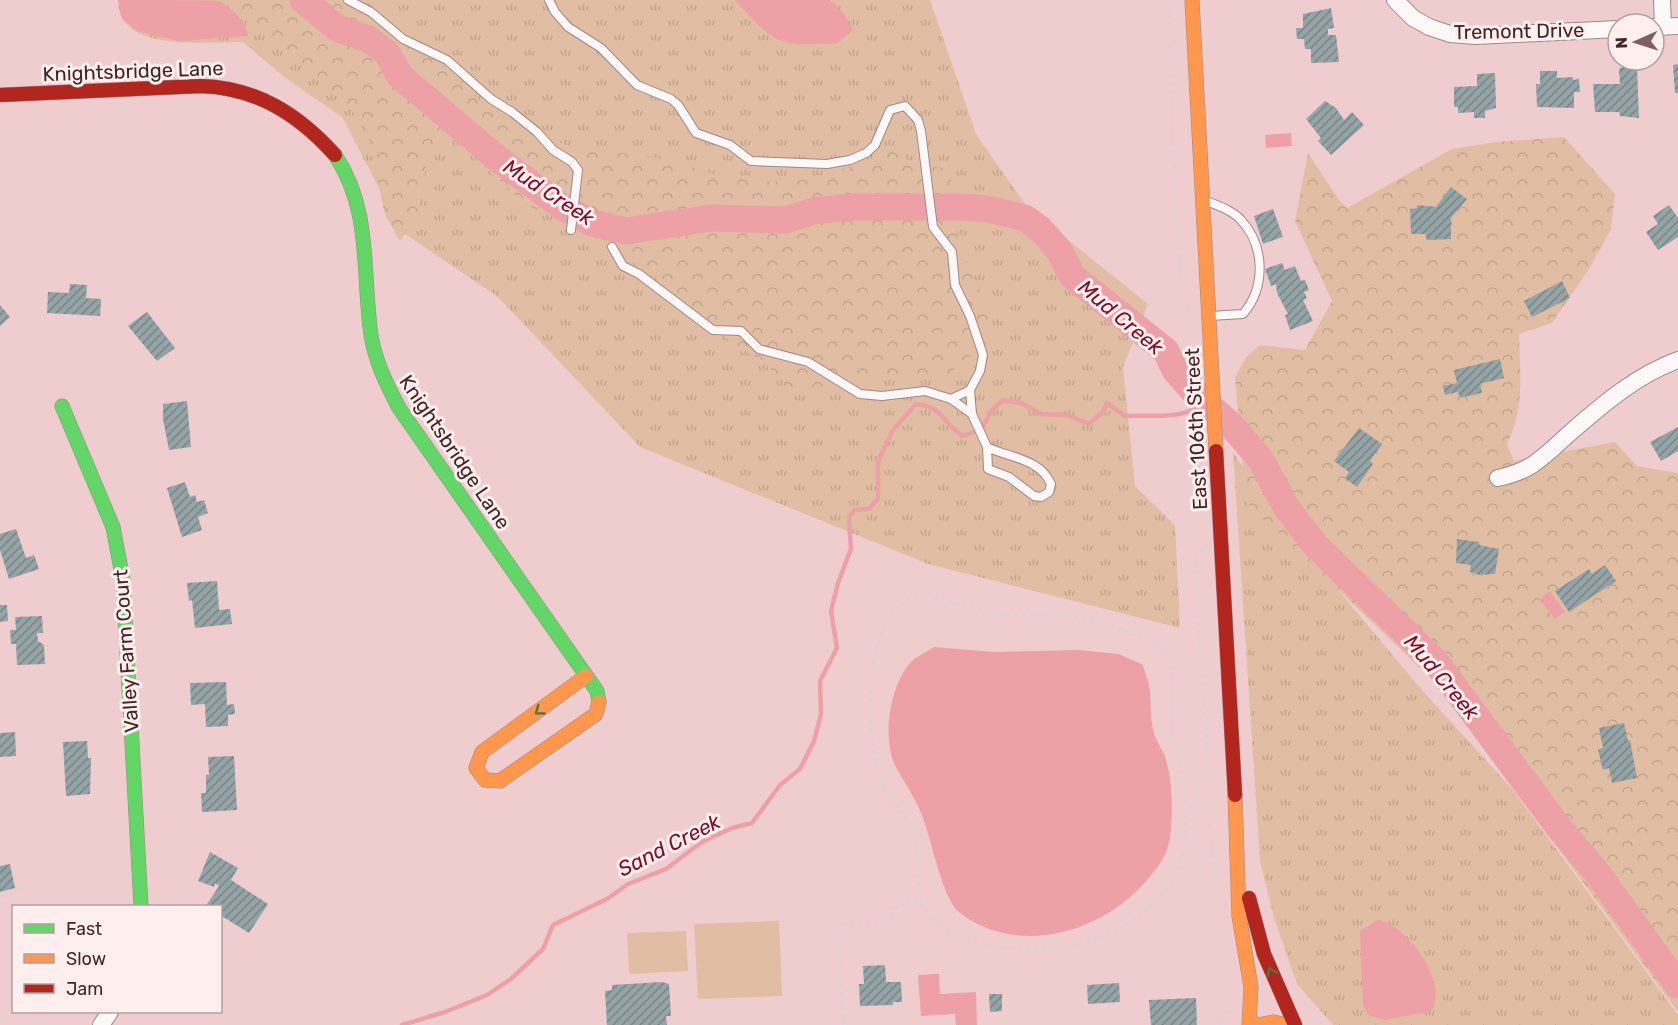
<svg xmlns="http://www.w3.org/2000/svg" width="1678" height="1025" font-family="Rubik,sans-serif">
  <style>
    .grass { fill: url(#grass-tufts) }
    .forest { fill: url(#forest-crowns) }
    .park { fill: #e1bea3 }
    .water { fill: #eda0a6 }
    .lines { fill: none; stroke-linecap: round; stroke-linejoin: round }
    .stream { stroke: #eda0a6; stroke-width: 4.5 }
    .river { stroke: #eda0a6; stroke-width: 27 }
    .building { fill: url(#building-hatch) }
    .lane-casing { stroke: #a18688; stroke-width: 10 }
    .street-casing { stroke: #a18688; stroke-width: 18 }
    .fast-casing { stroke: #a18688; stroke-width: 15 }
    .slow-casing { stroke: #a18688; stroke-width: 15 }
    .jam-casing { stroke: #a18688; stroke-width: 15 }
    .path { stroke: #ddd2d3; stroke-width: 3; stroke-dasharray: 3 4.5; stroke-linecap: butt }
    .lane { stroke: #fdf8f8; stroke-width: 8 }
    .street { stroke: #fdf8f8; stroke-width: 16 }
    .fast { stroke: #63d668; stroke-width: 14 }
    .slow { stroke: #ff974d; stroke-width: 14 }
    .jam { stroke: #b3261e; stroke-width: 14 }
    .oneway { stroke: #517544 }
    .labels { text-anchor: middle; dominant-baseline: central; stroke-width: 6; stroke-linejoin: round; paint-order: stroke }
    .street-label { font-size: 20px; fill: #422527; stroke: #feeeee }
    .water-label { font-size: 21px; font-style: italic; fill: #800e29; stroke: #feeeee }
  </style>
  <defs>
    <pattern id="grass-tufts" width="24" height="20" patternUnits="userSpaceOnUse" patternTransform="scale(1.5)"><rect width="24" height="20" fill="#e1bea3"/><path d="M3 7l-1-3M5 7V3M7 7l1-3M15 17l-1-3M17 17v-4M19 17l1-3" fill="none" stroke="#c2a38c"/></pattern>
    <pattern id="forest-crowns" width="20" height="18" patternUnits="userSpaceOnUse" patternTransform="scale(1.5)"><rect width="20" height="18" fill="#e1bea3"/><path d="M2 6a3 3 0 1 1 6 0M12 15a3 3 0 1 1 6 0" fill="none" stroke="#c2a38c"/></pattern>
    <pattern id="building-hatch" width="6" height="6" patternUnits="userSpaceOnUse" patternTransform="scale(1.5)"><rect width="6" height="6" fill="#94a3a5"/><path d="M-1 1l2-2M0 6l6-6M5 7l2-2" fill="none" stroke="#7a8586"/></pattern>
  </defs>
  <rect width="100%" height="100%" fill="#efcdcf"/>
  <!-- grass -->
  <g class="grass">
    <path d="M118,0H806L830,20L832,0H930L976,134L1027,207L1148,304L1123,367L1135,486L1175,525L1180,628L928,564L640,447L498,297L402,232L342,117L284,77L243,42C214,42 138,50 122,18C119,14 119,5 118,0Z"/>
    <path d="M1233,452L1276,516L1421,689L1513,790L1678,1015V1025H1333L1297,984L1274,918L1260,861Z"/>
  </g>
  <!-- forest -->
  <g class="forest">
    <path d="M228,0H371L484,104L521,125L568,146L653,157L721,176L765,182L815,179L869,160L898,145L908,160L946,169L951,177L959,248L986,305L993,338L946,376L912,378L878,374L838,395H797L764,363L674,303L654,276L587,233L526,205L458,141L429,148L418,216L400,241L385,215L366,125L315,73L284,52Z"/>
    <path d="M1564,137L1615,194L1611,229L1589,269L1552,323L1519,334C1520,372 1525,410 1507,444L1514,461L1615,442L1637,466L1678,473V1012L1439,686L1246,502L1235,377L1247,356L1260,345L1305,350L1332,301L1295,221L1308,153L1339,200L1347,208L1452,149L1496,142Z"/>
  </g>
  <!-- park -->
  <g class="park">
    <path d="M779,921L782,996L698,999L694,924Z"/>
    <path d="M686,931L688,971L629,974L627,933Z"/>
  </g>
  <!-- water -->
  <g class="water">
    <path d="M118,0C134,0 209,0 218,1C230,6 248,23 248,36L178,41L137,31L122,19Z"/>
    <path d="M735,0H830L844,14L853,30L838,43C776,46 776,45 735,0Z"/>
    <path d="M1291,133L1292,146L1266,148L1265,135Z"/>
    <path d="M1550,591L1565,612L1555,619L1540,599Z"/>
    <path d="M934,647L994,652L1079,650L1119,654L1143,665C1145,674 1149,682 1150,691C1151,706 1150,722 1155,736C1157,743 1162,749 1165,756C1173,781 1173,812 1170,837C1168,855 1158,867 1147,880C1103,932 1019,958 960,913C943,901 932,842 924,821C918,802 907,787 897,769C881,741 889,686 911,662C917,656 927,652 934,647Z"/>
    <path d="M1378,920C1406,924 1450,983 1431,1011L1385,1020L1368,1015L1363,1006L1360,931Z"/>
    <path d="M939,974L940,994L976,992L977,1025H956L955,1014L921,1016L918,975Z"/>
  </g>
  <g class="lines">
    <!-- stream -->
    <path class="stream" d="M402,1025L445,1012L487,995L511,979L543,949L553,925L607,899L628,884L666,869L702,842L732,828L752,823L780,785L800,769L814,741L821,714L820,681L837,648L831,611L838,583L851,549L849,517L855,510L869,509L878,499V461L893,430L916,404C944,407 943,424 963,436L982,429L991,411L1003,400L1021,403L1041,414L1068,415L1089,424L1103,412L1107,403L1125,416C1152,414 1184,422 1204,401"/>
    <!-- river -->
    <path class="river" d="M303,0L337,28L368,39L387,53L400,76L498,159L561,206L592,223L626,231L711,218L786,220L813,211L854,207H961L988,209L1025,218L1040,229L1059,250L1072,276L1166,351L1175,370L1197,395L1231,425L1261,460L1286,507L1316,546L1435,661L1560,829L1598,874L1678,985"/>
  </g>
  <!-- building -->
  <g class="building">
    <path d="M1331,8L1334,28L1328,29V35H1336L1339,62L1311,63V49H1305L1304,39H1297L1296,28H1303V14Z"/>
    <path d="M1678,64V93H1675L1673,65Z"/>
    <path d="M1622,67L1637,68L1639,118L1620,116L1619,112H1595L1593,84H1620L1619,69Z"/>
    <path d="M1540,71H1557V78L1573,77V80L1579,79L1580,92H1574V108L1537,107L1536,84H1540Z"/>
    <path d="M1495,73L1496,108L1485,111V118H1474V112L1458,113V107H1454V87L1477,86V74Z"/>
    <path d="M1325,101L1336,108L1344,120L1352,112L1364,125L1331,155L1318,141L1321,138L1306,119Z"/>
    <path d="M1451,187L1467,199L1451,218V239L1427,240L1425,234H1411L1410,209L1417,208V205L1436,207Z"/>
    <path d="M1669,205L1678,218V237L1658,250L1646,232L1658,224L1653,216Z"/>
    <path d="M1273,209L1283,237L1263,244L1254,216Z"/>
    <path d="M1282,263L1285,270L1295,266L1301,281L1305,280L1309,290L1304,292L1307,298L1303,300L1313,321L1290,330L1285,315L1288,314L1277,293L1276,284L1271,286L1265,269Z"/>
    <path d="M1562,281L1570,298L1532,317L1524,301Z"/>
    <path d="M70,284L87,285L86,298L101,299L100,316L47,313L48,292L69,293Z"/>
    <path d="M0,305L10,317L0,326Z"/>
    <path d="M147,312L175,348L157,361L128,326Z"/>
    <path d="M1500,359L1504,378L1480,384L1482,393L1460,398L1458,392L1445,395L1443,386L1457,383L1454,370Z"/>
    <path d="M187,401L191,447L169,450L163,419V404Z"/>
    <path d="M1678,427V451L1661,461L1650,442Z"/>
    <path d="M1359,428L1382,444L1370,461L1373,464L1357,487L1345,478L1349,472L1334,461Z"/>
    <path d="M185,482L190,497L195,495L197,502L204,500L208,513L198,517L202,530L182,537L167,488Z"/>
    <path d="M16,529L26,558L34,555L39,569L9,579L0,550V534Z"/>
    <path d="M1457,539L1479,542V545L1499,549L1495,574L1479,575L1470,572L1471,565L1456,563Z"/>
    <path d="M1605,565L1616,581L1569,612L1555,591L1589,569L1592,574Z"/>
    <path d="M217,581L219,610L230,609L232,624L195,628L192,600L189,601L187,583Z"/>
    <path d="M0,605H7L8,621L0,622Z"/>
    <path d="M42,616L43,633H37L38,641L44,645L45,664L17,665L16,644H11L10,630H16L15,617Z"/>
    <path d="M226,682L227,705L234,704L235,714L228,715V726L206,727L205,704L191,705L190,683Z"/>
    <path d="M1624,723L1628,741L1630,740L1637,778L1612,783L1609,768L1603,770L1598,750L1603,748L1599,728Z"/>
    <path d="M15,732L16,756L0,757V733Z"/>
    <path d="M87,741L88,758H91L90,794L66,796L63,742Z"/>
    <path d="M234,756L237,810L202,812L201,793H206V775H209L208,757Z"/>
    <path d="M210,852L238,868L231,880L268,904L249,933L220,915V906H206L219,886L215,883L214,887L198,881Z"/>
    <path d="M10,864L15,888L0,892V866Z"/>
    <path d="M885,965L886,982H901L902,1002H893V1005L860,1006L859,984H864L863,966Z"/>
    <path d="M662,982L669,984L671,1016H666L667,1025H607L605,991L612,990V985Z"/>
    <path d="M1119,983L1120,1002L1088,1004L1087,985Z"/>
    <path d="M989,994H1002V1011L990,1012Z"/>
    <path d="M1196,998L1197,1025H1151L1149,1000Z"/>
  </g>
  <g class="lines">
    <!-- lane casing -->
    <g class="lane-casing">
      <g id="lane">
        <path d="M348,0L371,12L403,39L447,60L491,99L512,112L537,132L553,150L572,162L578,170L571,230"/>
        <path d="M549,0L555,12L568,27L601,48L637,85L671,99L678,105L696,133L730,145L751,161L827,164L850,160L866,153L875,145L890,110L905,106L918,120L921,131L933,227L952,252L955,285L970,316L983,355L980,371L970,390L972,414L987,447C1009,458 1040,458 1051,484L1049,492L1041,497L1034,496L1009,477L988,469L987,447"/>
        <path d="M1204,200C1216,205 1232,210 1241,220C1265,246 1266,287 1243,314L1210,316"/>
        <path d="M612,247L623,266L639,274L713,330L741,331L759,349L808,362L860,394L882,396L925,391L951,399L970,390"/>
        <path d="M951,399L972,414"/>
      </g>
    </g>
    <!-- street casing -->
    <g class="street-casing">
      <g id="street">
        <path d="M1395,0L1413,18L1429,27L1450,34L1476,36L1618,29"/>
        <path d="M1662,0L1663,27"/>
        <path d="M1654,27L1678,26"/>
        <path d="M1498,478C1533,471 1545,455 1571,432C1603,404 1637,375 1678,360"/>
        <path d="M101,1025L110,1012"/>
      </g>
    </g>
    <!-- fast casing -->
    <g class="fast-casing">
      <g id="fast">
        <path d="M335,155C372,210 362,272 371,335C375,361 387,385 399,408L597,691L599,702"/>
        <path d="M62,406L113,527L123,580L141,906"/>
      </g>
    </g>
    <!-- slow casing -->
    <g class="slow-casing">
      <g id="slow">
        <path d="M1192,0L1216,451"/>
        <path d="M586,676L482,752L476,768L485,780L500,781L596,714L599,702"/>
        <path d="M1235,795L1239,916L1251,987L1249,1025"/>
        <path d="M1258,1025L1273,1022L1288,1025"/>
      </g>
    </g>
    <!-- jam casing -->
    <g class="jam-casing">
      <g id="jam">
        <path d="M0,95L201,86C257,88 298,114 335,155"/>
        <path d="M1216,451L1235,795"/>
        <path d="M1249,898L1264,954L1295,1025"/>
      </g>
    </g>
    <!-- path -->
    <g class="path">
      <path d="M1170,0L1168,34L1180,274L1189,312"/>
      <path d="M1624,15L1644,14"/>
      <path d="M1202,550L1196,557L1199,592L1197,616L1208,756V815L1218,893"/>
      <path d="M928,593C953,602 976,610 1003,614C1027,617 1052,614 1076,617C1093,618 1109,625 1124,631C1136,636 1149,640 1159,648C1180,666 1169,705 1172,729C1174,744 1180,758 1182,773C1187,798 1188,831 1182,857C1169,905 1115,938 1069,947C1031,953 936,950 922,903C915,879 921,850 910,826C904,811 888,800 882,784C865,741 863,641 898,606C906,598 916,596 928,593Z"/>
      <path d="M0,904L5,896L25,887"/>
      <path d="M843,1025L839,925L892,922L891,907L903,906V902L922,901"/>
      <path d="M1219,1025L1232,1008"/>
    </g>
    <!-- lane -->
    <use href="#lane" class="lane"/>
    <!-- street -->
    <use href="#street" class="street"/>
    <!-- fast -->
    <use href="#fast" class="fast"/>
    <!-- slow -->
    <use href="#slow" class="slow"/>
    <!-- jam -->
    <use href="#jam" class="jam"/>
  </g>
  <!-- one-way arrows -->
  <defs><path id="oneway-chevron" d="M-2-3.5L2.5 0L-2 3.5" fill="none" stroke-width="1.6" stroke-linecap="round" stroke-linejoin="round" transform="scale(1.5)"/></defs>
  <g class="oneway">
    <use href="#oneway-chevron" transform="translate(539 711) rotate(144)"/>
    <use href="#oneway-chevron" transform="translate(1271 972) rotate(-114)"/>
  </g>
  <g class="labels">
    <!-- street labels -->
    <g class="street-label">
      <text transform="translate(1519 31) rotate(-1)">Tremont Drive</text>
      <text transform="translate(133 71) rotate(-2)">Knightsbridge Lane</text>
      <text transform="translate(1196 429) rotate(-93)">East 106th Street</text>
      <text transform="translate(455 452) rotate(56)">Knightsbridge Lane</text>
      <text transform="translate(126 651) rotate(-94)">Valley Farm Court</text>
    </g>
    <!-- water labels -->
    <g class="water-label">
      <text transform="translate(549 192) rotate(33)">Mud Creek</text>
      <text transform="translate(1121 317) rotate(40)">Mud Creek</text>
      <text transform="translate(1442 677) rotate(50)">Mud Creek</text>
      <text transform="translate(669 845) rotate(-27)">Sand Creek</text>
    </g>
  </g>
  <!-- legend -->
  <rect x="12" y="905" width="210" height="108" fill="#feeeee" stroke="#b39e9e" stroke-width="1.5"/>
  <rect x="24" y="924" width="30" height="9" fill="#63d668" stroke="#b39e9e" stroke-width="1.5"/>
  <text x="66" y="935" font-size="18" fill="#422527">Fast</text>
  <rect x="24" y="954" width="30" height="9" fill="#ff974d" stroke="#b39e9e" stroke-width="1.5"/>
  <text x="66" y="965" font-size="18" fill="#422527">Slow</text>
  <rect x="24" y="984" width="30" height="9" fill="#b3261e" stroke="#b39e9e" stroke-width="1.5"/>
  <text x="66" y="995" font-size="18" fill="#422527">Jam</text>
  <!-- north arrow -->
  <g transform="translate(1636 42) rotate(267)"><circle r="28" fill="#feeeee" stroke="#b39e9e" stroke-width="1.5"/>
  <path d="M0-4.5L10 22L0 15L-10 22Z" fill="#7f6062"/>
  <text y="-9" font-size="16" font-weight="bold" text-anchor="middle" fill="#422527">N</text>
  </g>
</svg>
